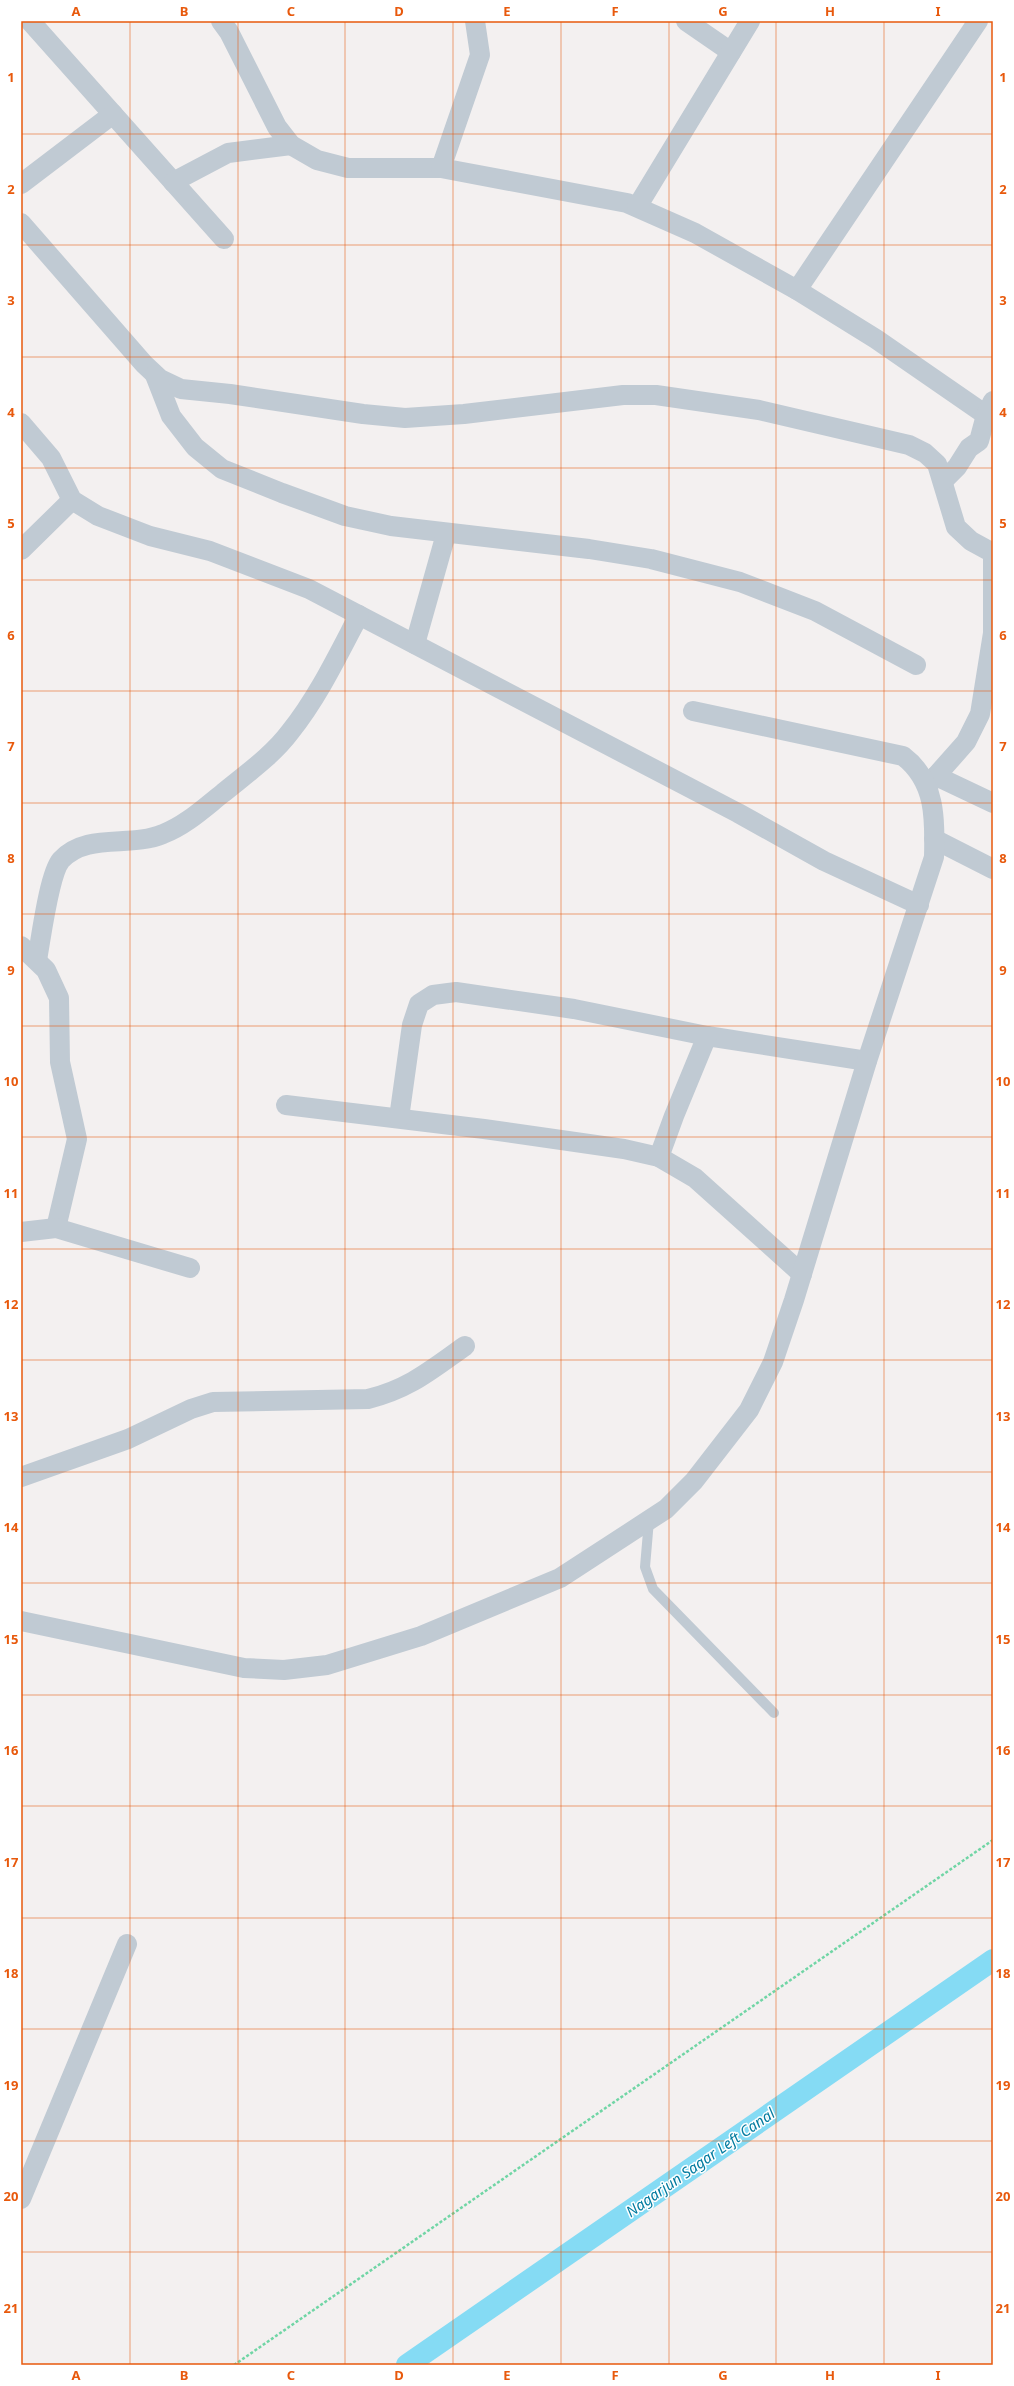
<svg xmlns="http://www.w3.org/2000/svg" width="1014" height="2386" font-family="'Noto Sans',sans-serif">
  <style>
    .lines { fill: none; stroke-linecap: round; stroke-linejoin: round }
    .canal { stroke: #85dbf4; stroke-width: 22 }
    .path { stroke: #70d5a5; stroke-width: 2.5; stroke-dasharray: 3 2; stroke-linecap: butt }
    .lane { stroke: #c0cad3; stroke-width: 10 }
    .street { stroke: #c0cad3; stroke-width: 20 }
    .grid { fill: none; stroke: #e8590c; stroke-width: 1; stroke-opacity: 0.55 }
    .labels { text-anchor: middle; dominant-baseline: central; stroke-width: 3; stroke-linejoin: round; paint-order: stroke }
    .water-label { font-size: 15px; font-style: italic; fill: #037ca0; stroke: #fff }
    .neatline { fill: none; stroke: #e8590c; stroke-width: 1.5 }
    .grid-label { font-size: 13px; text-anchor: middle; font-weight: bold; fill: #e8590c }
  </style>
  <rect width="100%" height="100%" fill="#f3f0f0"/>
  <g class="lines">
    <!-- canal -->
    <path class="canal" d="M407,2365L993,1960"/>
    <!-- path -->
    <path class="path" d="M234,2365L993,1840"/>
    <!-- lane -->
    <path class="lane" d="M649,1520L645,1567L653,1589L774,1713"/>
    <!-- street -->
    <g class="street">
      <path d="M30,21L224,239"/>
      <path d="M221,21L229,32L277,127L291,145L317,160L348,168H441L627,203L695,233L797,290L876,339L986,415"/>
      <path d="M686,21L731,52"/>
      <path d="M441,168L480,55L475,21"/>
      <path d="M173,182L228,153L291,145"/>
      <path d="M21,184L113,114"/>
      <path d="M637,207L750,21"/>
      <path d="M21,223L144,364L160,379L181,389L230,394L363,414L405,418L464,414L623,395H656L759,410L909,445L925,453L937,464L956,527L971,541L993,553"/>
      <path d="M797,290L978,21"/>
      <path d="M155,375L171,416L195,447L222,469L282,493L345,516L391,526L589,549L651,559L740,582L815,611L916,665"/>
      <path d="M21,423L51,458L72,500L98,516L150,536L210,551L309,589L738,813L824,861L919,905"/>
      <path d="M944,480L957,467L969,448L979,441L986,415L993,401"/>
      <path d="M21,550L72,500"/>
      <path d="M415,644L446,534"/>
      <path d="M936,776L993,803"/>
      <path d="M928,785L966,742L980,714L993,633V552"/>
      <path d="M934,839L993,869"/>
      <path d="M21,946L46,970L59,998L60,1062L77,1139L56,1228"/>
      <path d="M37,960C41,939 49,874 61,860C87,832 130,848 163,834C186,825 204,808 223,793C246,774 272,756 290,732C318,697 338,655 359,615"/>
      <path d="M286,1105L484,1129L624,1149L659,1157L695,1178L802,1274"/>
      <path d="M399,1118L412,1025L419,1004L433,995L456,992L574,1009L707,1036L867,1061"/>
      <path d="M659,1157L674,1116L707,1036"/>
      <path d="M21,1232L56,1228L190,1268"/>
      <path d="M21,1477L128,1439L191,1409L213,1402L368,1399C409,1389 431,1370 465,1346"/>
      <path d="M21,1621L244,1668L284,1670L327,1665L421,1636L560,1578L666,1509L694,1481L749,1410L773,1362L794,1300L867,1061L934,857C935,819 936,781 903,756L693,711"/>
      <path d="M21,2199L127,1944"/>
    </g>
  </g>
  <!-- grid -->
  <path class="grid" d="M130,21V2365M238,21V2365M345,21V2365M453,21V2365M561,21V2365M669,21V2365M776,21V2365M884,21V2365M21,134H993M21,245H993M21,357H993M21,468H993M21,580H993M21,691H993M21,803H993M21,914H993M21,1026H993M21,1137H993M21,1249H993M21,1360H993M21,1472H993M21,1583H993M21,1695H993M21,1806H993M21,1918H993M21,2029H993M21,2141H993M21,2252H993"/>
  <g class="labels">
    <!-- water labels -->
    <g class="water-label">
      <text transform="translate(700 2162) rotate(-35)">Nagarjun Sagar Left Canal</text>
    </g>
  </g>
  <!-- border -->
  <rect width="1014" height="2386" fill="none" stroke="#ffffff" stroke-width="44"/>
  <rect x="22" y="22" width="970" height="2342" class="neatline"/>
  <g class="grid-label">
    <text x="76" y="16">A</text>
    <text x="184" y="16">B</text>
    <text x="291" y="16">C</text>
    <text x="399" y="16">D</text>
    <text x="507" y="16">E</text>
    <text x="615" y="16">F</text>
    <text x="723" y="16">G</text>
    <text x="830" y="16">H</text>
    <text x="938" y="16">I</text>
    <text x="11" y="82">1</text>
    <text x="1003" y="82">1</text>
    <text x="11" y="194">2</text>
    <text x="1003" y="194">2</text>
    <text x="11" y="305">3</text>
    <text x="1003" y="305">3</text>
    <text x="11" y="417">4</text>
    <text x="1003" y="417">4</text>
    <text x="11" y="528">5</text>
    <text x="1003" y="528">5</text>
    <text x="11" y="640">6</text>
    <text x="1003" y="640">6</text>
    <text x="11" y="751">7</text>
    <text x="1003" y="751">7</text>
    <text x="11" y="863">8</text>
    <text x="1003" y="863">8</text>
    <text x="11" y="975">9</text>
    <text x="1003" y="975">9</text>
    <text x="11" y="1086">10</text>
    <text x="1003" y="1086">10</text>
    <text x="11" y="1198">11</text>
    <text x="1003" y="1198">11</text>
    <text x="11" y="1309">12</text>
    <text x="1003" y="1309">12</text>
    <text x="11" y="1421">13</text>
    <text x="1003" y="1421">13</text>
    <text x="11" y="1532">14</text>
    <text x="1003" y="1532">14</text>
    <text x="11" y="1644">15</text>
    <text x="1003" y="1644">15</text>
    <text x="11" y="1755">16</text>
    <text x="1003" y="1755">16</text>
    <text x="11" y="1867">17</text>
    <text x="1003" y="1867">17</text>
    <text x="11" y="1978">18</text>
    <text x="1003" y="1978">18</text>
    <text x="11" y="2090">19</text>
    <text x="1003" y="2090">19</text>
    <text x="11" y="2201">20</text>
    <text x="1003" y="2201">20</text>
    <text x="11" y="2313">21</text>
    <text x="1003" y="2313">21</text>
    <text x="76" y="2380">A</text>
    <text x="184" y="2380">B</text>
    <text x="291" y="2380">C</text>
    <text x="399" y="2380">D</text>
    <text x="507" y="2380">E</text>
    <text x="615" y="2380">F</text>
    <text x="723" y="2380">G</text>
    <text x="830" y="2380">H</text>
    <text x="938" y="2380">I</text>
  </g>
</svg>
